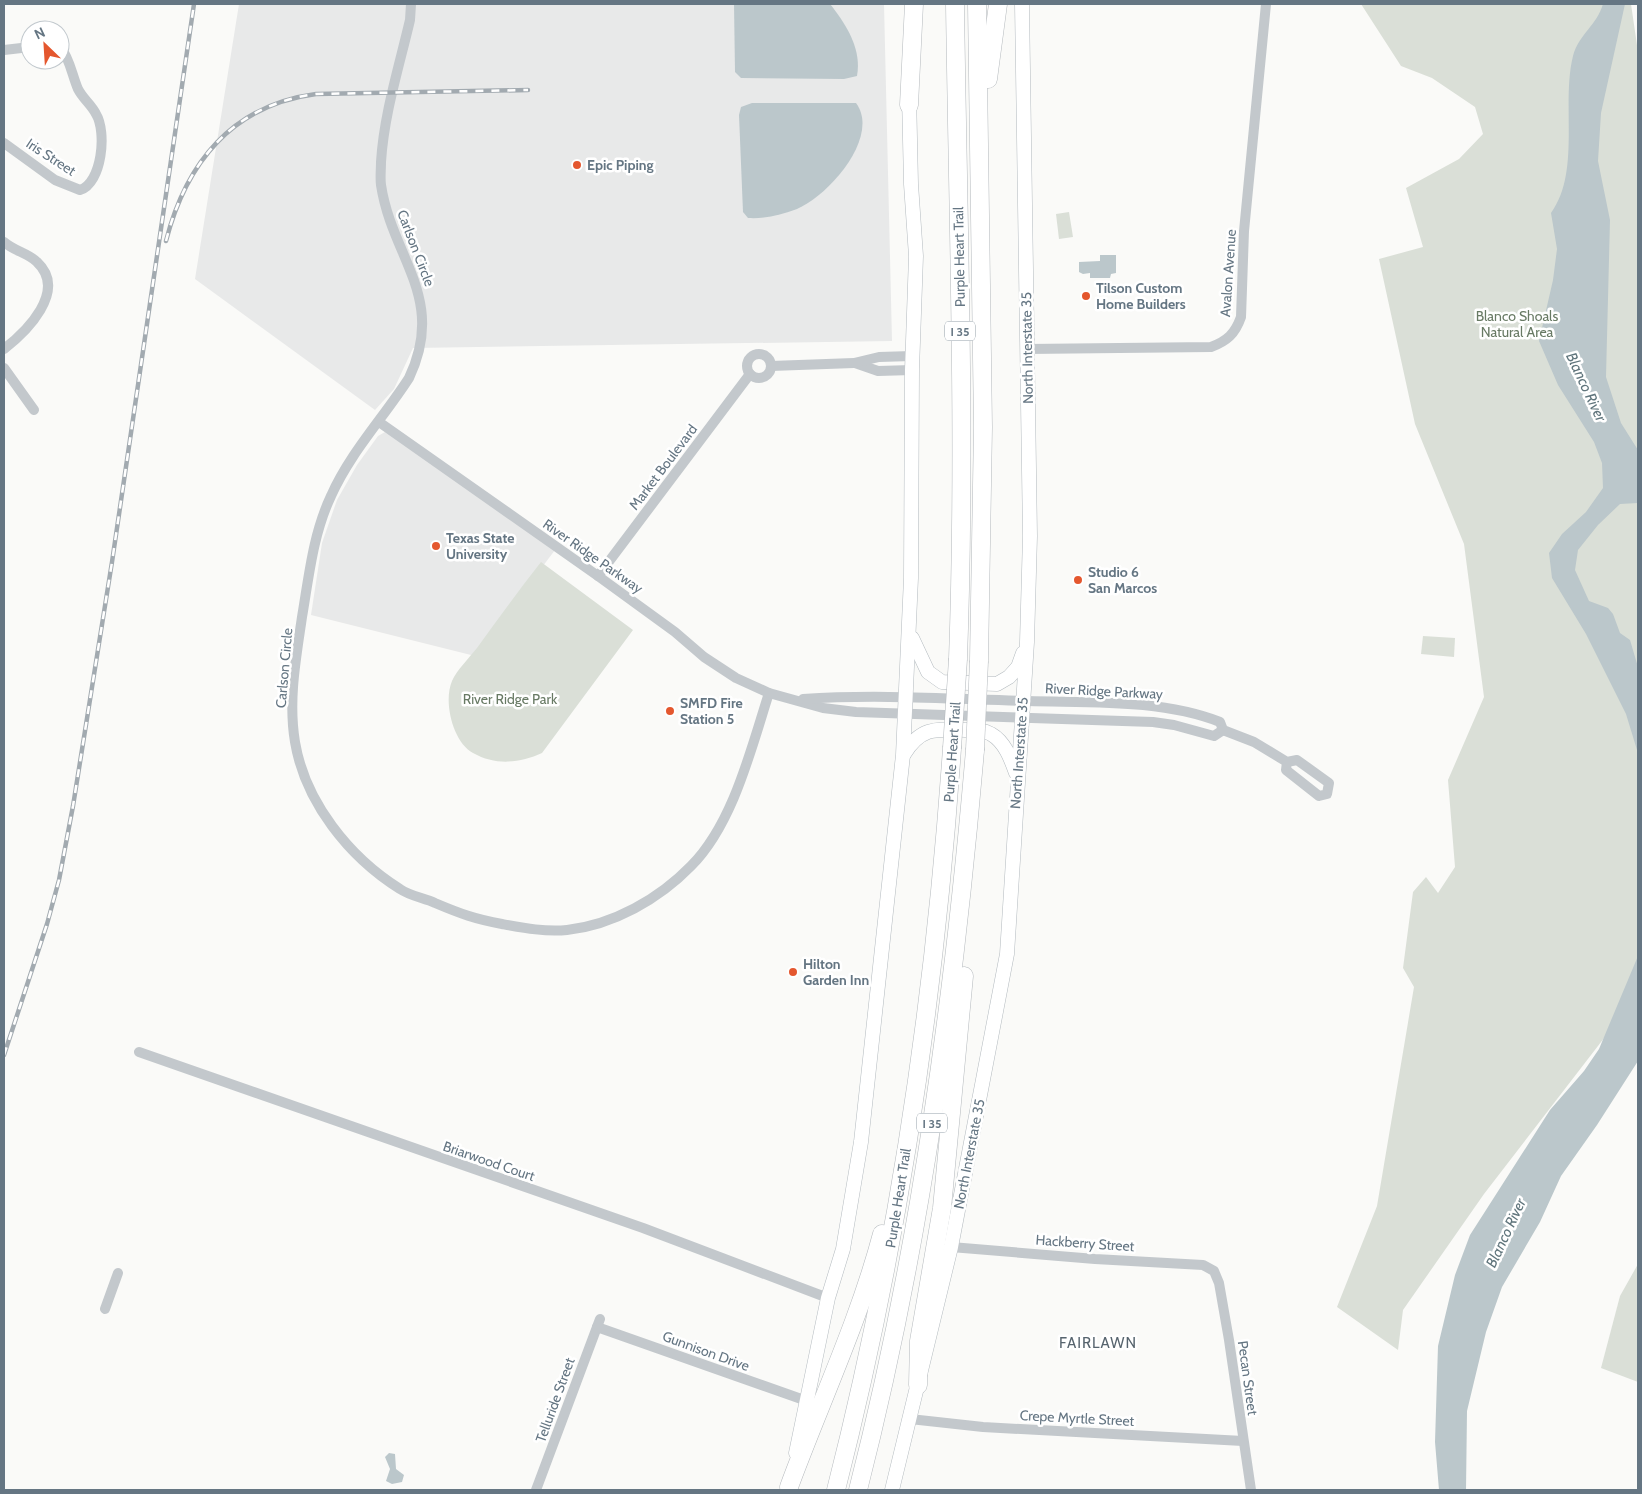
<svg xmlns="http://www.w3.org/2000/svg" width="1642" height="1494" font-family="Cabin,sans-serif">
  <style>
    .built { fill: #e8e9e9 }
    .green { fill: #dadfd7 }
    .water { fill: #bbc7cb }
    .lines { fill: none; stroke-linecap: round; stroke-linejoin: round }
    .secondary-casing { stroke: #b3babf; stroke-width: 15 }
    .motorway-casing { stroke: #b4b9bd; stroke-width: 19 }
    .minor { stroke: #c3c8cc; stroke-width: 10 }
    .secondary { stroke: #fff; stroke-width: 14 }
    .motorway { stroke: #fff; stroke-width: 18 }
    .rail-casing { stroke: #a2aab0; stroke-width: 4.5 }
    .rail { stroke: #fff; stroke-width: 2.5; stroke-dasharray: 8; stroke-linecap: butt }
    .motorway-bridge-casing { stroke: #b4b9bd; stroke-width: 19; stroke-linecap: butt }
    .motorway-bridge { stroke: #fff; stroke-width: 18 }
    .poi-dot { fill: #e4572e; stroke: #fff; stroke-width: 2 }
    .labels { text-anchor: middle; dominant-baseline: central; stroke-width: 5; stroke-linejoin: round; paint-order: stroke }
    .shield { fill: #fff; stroke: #939fa8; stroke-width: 1 }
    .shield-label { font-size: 12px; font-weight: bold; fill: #657683 }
    .street-label { font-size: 14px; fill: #657683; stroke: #fff }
    .poi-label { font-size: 14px; font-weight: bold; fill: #657683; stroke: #fff; text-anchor: start }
    .park-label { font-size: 14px; fill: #687a64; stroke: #fff }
    .water-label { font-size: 15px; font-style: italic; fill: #60757c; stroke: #fff }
    .neighbourhood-label { font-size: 15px; letter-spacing: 1px; fill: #57646e; stroke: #fff }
  </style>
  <rect width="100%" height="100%" fill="#fafaf8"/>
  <!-- built -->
  <g class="built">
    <path d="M239,4H884L892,341L413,348L394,389L375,410L195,279Z"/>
    <path d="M385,432L391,434L555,550L475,656L311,615L322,543L337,500L357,465L378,436Z"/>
  </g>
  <!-- green -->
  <g class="green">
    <path d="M1361,4H1631L1638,52V994L1484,1194L1403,1310L1398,1350L1337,1307L1377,1206L1414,987L1403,968L1413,892L1426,877L1438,893L1455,867L1448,780L1484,697L1464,544L1415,424L1379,259L1423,247L1406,188L1459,159L1483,134L1475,107L1432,78L1401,66Z"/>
    <path d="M1069,212L1073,237L1059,239L1056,214Z"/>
    <path d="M541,562L633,630L542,753C520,763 496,766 473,753C453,742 443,702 452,681C457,670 469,658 477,648C498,619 519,590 541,562Z"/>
    <path d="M1423,636L1455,638L1454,657L1421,654Z"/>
    <path d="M1638,1264V1382L1601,1368L1620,1296Z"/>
  </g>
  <!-- water -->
  <g class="water">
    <path d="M734,4H830C846,24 862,49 857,76L844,79L741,78L735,72Z"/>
    <path d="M1603,4H1625L1601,113L1598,161L1610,220L1606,377L1621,423L1638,450V503L1620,504L1598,525L1578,550L1575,570L1589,601L1608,608L1613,614L1620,633L1630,640L1638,667V784L1637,750L1626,714L1586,634L1552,578L1549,553L1562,534L1586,512L1603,488L1602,463L1594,442L1558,385L1539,341L1553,280L1557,249L1551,213C1581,172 1561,104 1573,56C1579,34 1597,25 1603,4Z"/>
    <path d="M752,103H856C881,137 828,196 797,209C781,215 765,219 748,218L743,212L739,115L741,107Z"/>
    <path d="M1100,255H1116V273L1111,274L1110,278H1090V273L1083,274L1079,272V262L1100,261Z"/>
    <path d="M1638,956V1061L1597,1125L1561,1176L1540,1222L1502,1287L1486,1332L1467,1411L1466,1490H1439L1435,1442L1438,1346L1455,1275L1470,1235L1550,1110L1584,1071L1599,1049Z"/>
    <path d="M389,1453L395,1454L396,1469L404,1475L402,1482L392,1484L386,1481L390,1469L385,1457Z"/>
  </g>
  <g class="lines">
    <!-- secondary casing -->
    <g class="secondary-casing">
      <g id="secondary">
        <path d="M912,638L928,672L942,682L997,684L1009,677L1018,667L1023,653"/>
        <path d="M904,754C921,727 935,729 965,730C974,730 983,729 991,734C1005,742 1011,759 1016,773"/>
        <path d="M796,1453L828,1298L843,1249L861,1142L903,755L911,578L912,370L916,256L911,184L909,94"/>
        <path d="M892,1490L951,1247L1007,954L1027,642L1030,536L1022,4"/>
      </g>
    </g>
    <!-- motorway casing -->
    <g class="motorway-casing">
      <g id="motorway">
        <path d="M955,4C958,222 966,441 958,659"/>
        <path d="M977,4L983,427L979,661"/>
        <path d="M988,79L998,4"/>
        <path d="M909,105L914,4"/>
        <path d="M918,1385L919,1341L942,1208L964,976"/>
        <path d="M789,1487C820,1403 859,1321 882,1234"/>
        <path d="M836,1490C898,1247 935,998 952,748"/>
        <path d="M858,1490C920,1248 954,999 975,750"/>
      </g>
    </g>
    <!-- minor -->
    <g class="minor">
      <path d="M411,4L410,20C399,67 384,114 381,162C381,170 380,178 381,185C392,258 447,298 409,378C384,417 350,453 331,496C313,534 309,576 302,617C296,659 288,700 295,742C305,802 349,857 400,889C410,896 424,898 435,903C461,914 475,919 502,924C524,928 545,932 567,930C613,925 659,899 691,866C733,824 751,749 769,693"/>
      <path d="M4,50L30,47"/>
      <path d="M4,143L55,180L80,190C102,183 107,132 96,114C91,104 83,99 78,89C72,75 70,59 60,46"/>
      <path d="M4,242C14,251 28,253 37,262C68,291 26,332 4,349"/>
      <path d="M1027,349L1211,347C1227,341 1235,334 1241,317L1244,231L1266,4"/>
      <circle cx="759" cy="366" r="12"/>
      <path d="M855,363L878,371L912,370"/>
      <path d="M771,366L854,363L879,357L912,356"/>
      <path d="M4,368L34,410"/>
      <path d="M379,422L598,576L675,632L704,657L736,678L769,693L823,708L856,712L1153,722L1174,725L1214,736L1223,730"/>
      <path d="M598,576L750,374"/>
      <path d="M803,699C878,694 952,699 1028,701C1090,703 1161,699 1220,722L1223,730"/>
      <path d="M1223,730L1254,742L1287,762L1297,760L1329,783L1327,794L1319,796L1286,770L1287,762"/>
      <path d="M139,1052L643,1228L828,1298"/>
      <path d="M951,1247L1095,1259L1203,1265L1214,1271L1219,1283L1229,1340L1251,1490"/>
      <path d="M105,1309L118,1273"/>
      <path d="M597,1327L807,1401"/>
      <path d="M910,1419L983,1427L1243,1441"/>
      <path d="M536,1490L600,1319"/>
    </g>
    <!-- secondary -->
    <use href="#secondary" class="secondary"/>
    <!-- motorway -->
    <use href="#motorway" class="motorway"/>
    <!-- rail casing -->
    <g class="rail-casing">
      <g id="rail">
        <path d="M166,241C186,163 232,105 316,94L528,90"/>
        <path d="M4,1055L47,924L59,880L73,806L112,562L194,4"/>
      </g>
    </g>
    <!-- rail -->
    <use href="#rail" class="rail"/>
    <!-- motorway-bridge casing -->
    <g class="motorway-bridge-casing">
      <g id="motorway-bridge">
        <path d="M952,748L958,659"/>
        <path d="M975,750L979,661"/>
      </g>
    </g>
    <!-- motorway-bridge -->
    <use href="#motorway-bridge" class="motorway-bridge"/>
  </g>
  <!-- markers -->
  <g class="poi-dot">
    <circle cx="577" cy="165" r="5"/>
    <circle cx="1086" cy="296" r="5"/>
    <circle cx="436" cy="546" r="5"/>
    <circle cx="1078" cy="580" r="5"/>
    <circle cx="670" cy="711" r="5"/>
    <circle cx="793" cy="972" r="5"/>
  </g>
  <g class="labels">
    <!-- shield labels -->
    <g class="shield">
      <rect x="945" y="321.5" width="30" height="19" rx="4"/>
      <rect x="917" y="1113.5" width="30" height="19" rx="4"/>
    </g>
    <g class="shield-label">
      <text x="960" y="331">I 35</text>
      <text x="932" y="1123">I 35</text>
    </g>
    <!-- street labels -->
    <g class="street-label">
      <text transform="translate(51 157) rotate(33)">Iris Street</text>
      <text transform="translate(416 248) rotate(69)">Carlson Circle</text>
      <text transform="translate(959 257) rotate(-91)">Purple Heart Trail</text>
      <text transform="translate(1228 273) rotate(-86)">Avalon Avenue</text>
      <text transform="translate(1027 348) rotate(-91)">North Interstate 35</text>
      <text transform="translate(663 467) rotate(-53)">Market Boulevard</text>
      <text transform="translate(593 556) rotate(35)">River Ridge Parkway</text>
      <text transform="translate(284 668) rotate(-85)">Carlson Circle</text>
      <text transform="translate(1104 691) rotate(3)">River Ridge Parkway</text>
      <text transform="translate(952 752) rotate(-86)">Purple Heart Trail</text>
      <text transform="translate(1019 753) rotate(-86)">North Interstate 35</text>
      <text transform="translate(969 1154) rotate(-79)">North Interstate 35</text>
      <text transform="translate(489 1161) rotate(19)">Briarwood Court</text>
      <text transform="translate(898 1198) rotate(-81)">Purple Heart Trail</text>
      <text transform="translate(1085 1243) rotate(4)">Hackberry Street</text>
      <text transform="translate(706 1351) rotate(20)">Gunnison Drive</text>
      <text transform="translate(1248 1378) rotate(82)">Pecan Street</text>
      <text transform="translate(555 1400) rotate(-70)">Telluride Street</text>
      <text transform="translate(1077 1418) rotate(3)">Crepe Myrtle Street</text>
    </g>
    <!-- poi labels -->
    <g class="poi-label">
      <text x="587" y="165">Epic Piping</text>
      <text x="1096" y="288">Tilson Custom<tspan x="1096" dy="16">Home Builders</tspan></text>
      <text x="446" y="538">Texas State<tspan x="446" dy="16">University</tspan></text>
      <text x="1088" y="572">Studio 6<tspan x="1088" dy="16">San Marcos</tspan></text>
      <text x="680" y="703">SMFD Fire<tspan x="680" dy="16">Station 5</tspan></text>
      <text x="803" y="964">Hilton<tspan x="803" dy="16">Garden Inn</tspan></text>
    </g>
    <!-- park labels -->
    <g class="park-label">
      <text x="1517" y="316">Blanco Shoals<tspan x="1517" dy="16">Natural Area</tspan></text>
      <text x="510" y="699">River Ridge Park</text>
    </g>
    <!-- water labels -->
    <g class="water-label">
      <text transform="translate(1586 387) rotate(65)">Blanco River</text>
      <text transform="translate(1506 1233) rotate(-65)">Blanco River</text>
    </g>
    <!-- neighbourhood labels -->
    <g class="neighbourhood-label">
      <text x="1098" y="1343">FAIRLAWN</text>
    </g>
  </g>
  <!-- border -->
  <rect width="1642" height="1494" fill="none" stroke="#657683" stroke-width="10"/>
  <!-- north arrow -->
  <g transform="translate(45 45) rotate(335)"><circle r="24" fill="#ffffff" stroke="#c1c8cd"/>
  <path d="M0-4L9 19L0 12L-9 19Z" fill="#e4572e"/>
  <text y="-8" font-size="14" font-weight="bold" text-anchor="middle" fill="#657683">N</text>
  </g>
</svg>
